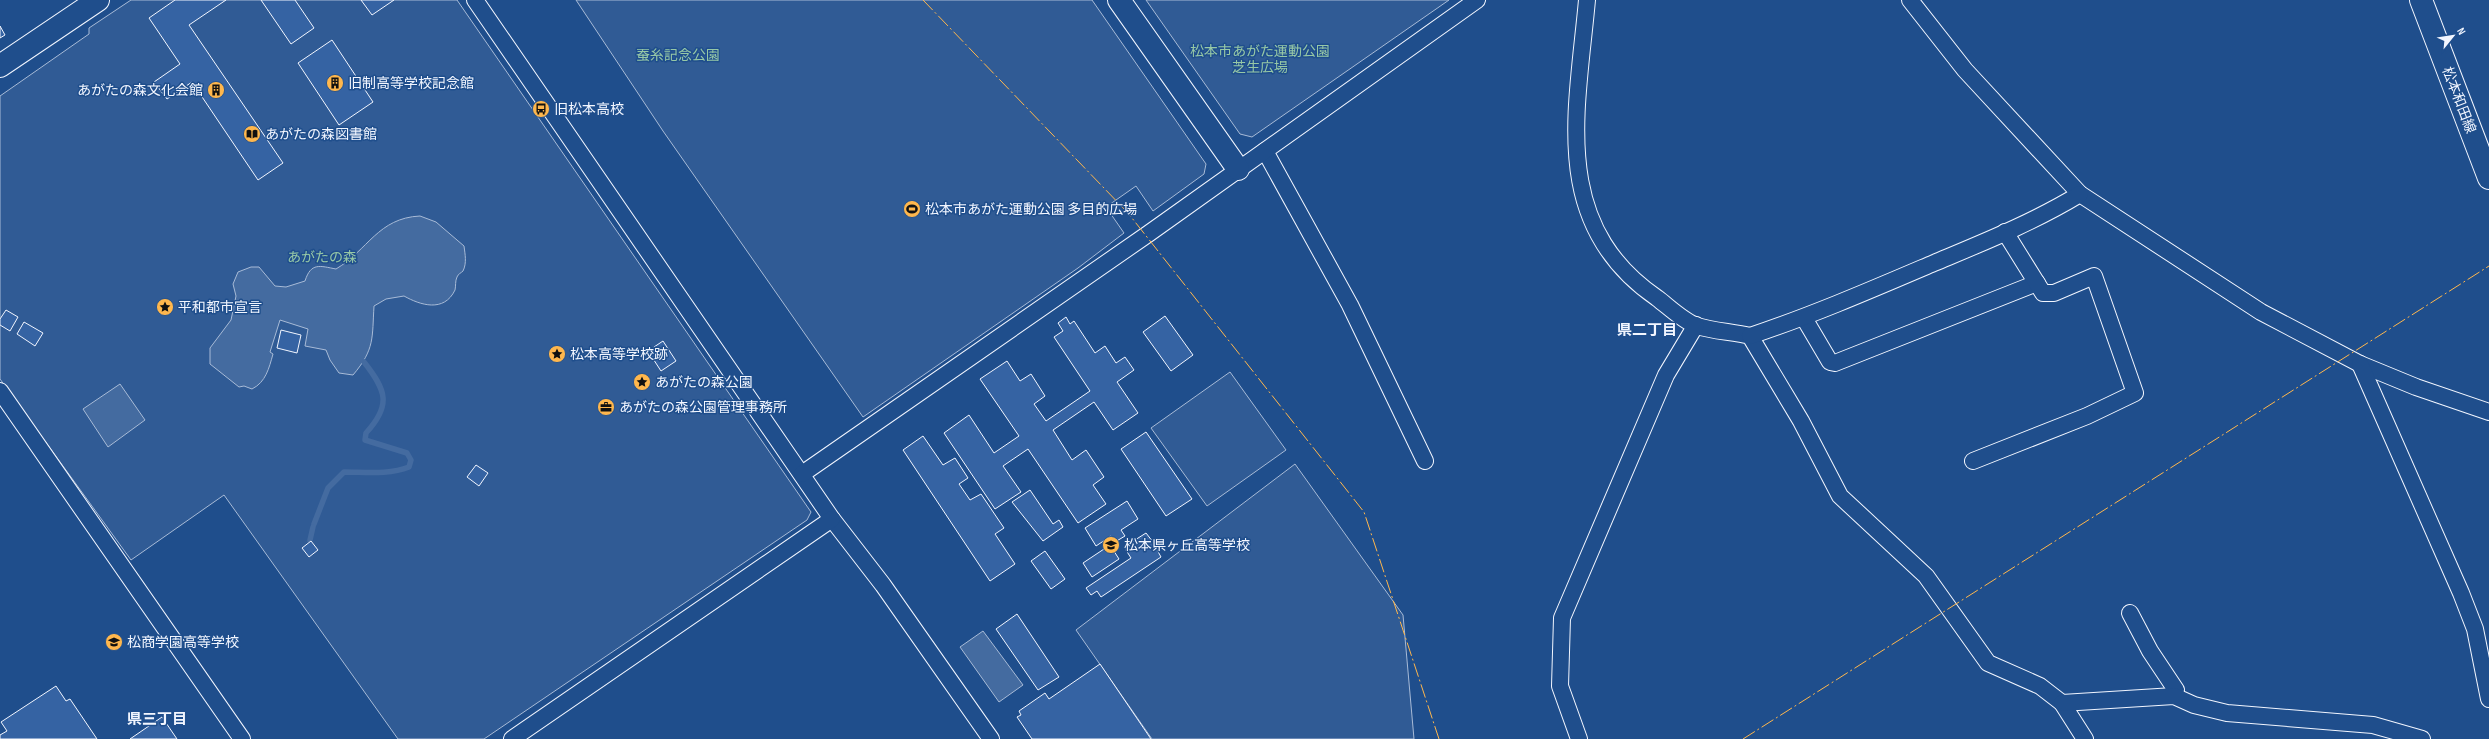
<svg xmlns="http://www.w3.org/2000/svg" width="2489" height="739" font-family="'Sofia Sans Condensed','Noto Sans JP',sans-serif">
  <style>
    .green { fill: #305b95; stroke: #a8bbd7 }
    .water { fill: #446ba0; stroke: #a8bbd7 }
    .lines { fill: none; stroke-linecap: round; stroke-linejoin: round }
    .stream { stroke: #446ba0; stroke-width: 5.5 }
    .building { fill: #3563a3; stroke: #f2f6ff }
    .street-casing { stroke: #f2f6ff; stroke-width: 18 }
    .secondary-casing { stroke: #f2f6ff; stroke-width: 24 }
    .primary-casing { stroke: #f2f6ff; stroke-width: 24 }
    .street { stroke: #1f4e8c; stroke-width: 16 }
    .secondary { stroke: #1f4e8c; stroke-width: 22 }
    .primary { stroke: #1f4e8c; stroke-width: 22 }
    .power { stroke: #ffb74d; stroke-width: 1; stroke-dasharray: 14 3 2 3; stroke-linecap: butt }
    .labels { text-anchor: middle; dominant-baseline: central; stroke-width: 3; stroke-linejoin: round; paint-order: stroke }
    .park-label { font-size: 14px; fill: #97c8a6; stroke: #1f4e8c }
    .poi-label { font-size: 14px; fill: #f2f6ff; stroke: #1f4e8c; text-anchor: start }
    .street-label { font-size: 14px; fill: #f2f6ff; stroke: #1f4e8c }
    .neighbourhood-label { font-size: 15px; font-weight: bold; fill: #f2f6ff; stroke: #1f4e8c }
  </style>
  <rect width="100%" height="100%" fill="#1f4e8c"/>
  <!-- green -->
  <g class="green">
    <path d="M131,0H457L811,512L807,520L484,739H398L224,495L131,560L0,379V96L89,34V28Z"/>
    <path d="M576,0H1092L1206,164L1204,174L1153,211L1136,186L1106,207L1124,233L1078,268L863,417L663,131Z"/>
    <path d="M1146,0H1449L1252,137L1240,134Z"/>
    <path d="M1230,372L1286,450L1207,506L1151,428Z"/>
    <path d="M1295,464L1403,615L1414,739H1152L1076,630Z"/>
  </g>
  <!-- water -->
  <g class="water">
    <path d="M420,216L436,222L464,246C465,254 467,263 463,271C461,273 458,274 457,277C455,281 456,286 455,290C444,313 420,305 404,296L386,299L374,306C372,338 375,349 353,375L339,373L330,360L326,350L305,346L308,329L280,320L270,352L273,354C269,368 266,382 252,389L244,386L239,387L210,364V348L231,320L236,296L233,284L238,272L251,267H259L275,286L286,287L305,281C311,262 320,266 336,269C368,250 378,218 420,216Z"/>
    <path d="M120,384L145,420L108,447L83,409Z"/>
    <path d="M983,631L1023,685L999,702L960,647Z"/>
  </g>
  <g class="lines">
    <!-- stream -->
    <g class="stream">
      <path d="M314,524L328,488L344,472C365,472 389,475 409,467L411,460L407,453L365,440L366,433C392,405 386,390 364,362"/>
      <path d="M310,540L313,527"/>
    </g>
  </g>
  <!-- building -->
  <g class="building">
    <path d="M175,0H226L189,25L283,163L258,180L192,82L167,99L154,82L180,64L149,18Z"/>
    <path d="M261,0H295L314,28L291,44Z"/>
    <path d="M361,0H394L372,15Z"/>
    <path d="M0,26L5,35L0,38Z"/>
    <path d="M332,40L373,102L339,125L298,63Z"/>
    <path d="M6,310L18,317L10,331L0,325V319Z"/>
    <path d="M1165,316L1193,355L1171,371L1143,332Z"/>
    <path d="M1066,317L1070,324L1074,321L1095,353L1105,346L1116,363L1125,357L1134,370L1117,382L1138,413L1113,430L1094,402L1053,430L1072,460L1086,450L1104,477L1093,485L1106,504L1078,523L1028,449L1003,466L1021,492L995,509L944,433L969,415L994,453L1019,436L980,379L1007,361L1020,381L1031,374L1045,396L1034,404L1046,421L1090,391L1054,337L1063,331L1058,323Z"/>
    <path d="M24,322L43,333L35,346L17,334Z"/>
    <path d="M281,330L301,335L297,353L277,348Z"/>
    <path d="M663,341L676,361L661,371L650,354L656,350L654,347Z"/>
    <path d="M1146,432L1192,499L1166,516L1121,449Z"/>
    <path d="M923,436L943,465L955,458L968,478L959,484L970,500L981,494L1004,528L995,534L1015,564L990,581L903,450Z"/>
    <path d="M476,465L488,473L479,486L467,477Z"/>
    <path d="M1030,490L1053,524L1059,520L1063,527L1043,541L1012,502Z"/>
    <path d="M1127,501L1138,519L1121,530L1125,536L1115,542L1111,536L1096,546L1085,528Z"/>
    <path d="M1146,533L1153,542L1157,540L1160,545L1156,548L1161,557L1101,597L1097,591L1091,595L1086,588L1131,558L1124,547Z"/>
    <path d="M311,541L318,550L309,557L302,548Z"/>
    <path d="M1110,545L1119,559L1092,577L1083,563Z"/>
    <path d="M1045,551L1065,579L1051,589L1031,561Z"/>
    <path d="M1017,614L1059,677L1038,690L996,629Z"/>
    <path d="M1100,664L1151,739H1032L1017,717L1021,715L1019,711L1045,693L1049,699Z"/>
    <path d="M56,686L66,701L70,699L97,739H0V735L7,731L1,722Z"/>
    <path d="M162,717L177,739H130Z"/>
  </g>
  <g class="lines">
    <!-- street casing -->
    <g class="street-casing">
      <g id="street">
        <path d="M475,0L832,519L883,585L991,739"/>
        <path d="M1587,0C1577,111 1549,224 1657,298C1669,307 1683,321 1697,326C1713,331 1733,332 1750,336L1801,421L1840,496L1926,576L1988,663L2040,686L2062,703L2085,739"/>
        <path d="M1910,0L1965,70L2080,194L2261,312L2360,364L2416,387L2489,412"/>
        <path d="M1265,151L1350,305L1425,461"/>
        <path d="M1804,318L1830,362L1835,363L2037,283"/>
        <path d="M1750,336C1813,315 1873,289 1934,263C1984,242 2034,222 2080,194"/>
        <path d="M2360,364L2461,593L2475,629L2489,699"/>
        <path d="M0,391L242,739"/>
        <path d="M1973,461L2087,416L2135,393L2094,276L2054,293H2043L2005,232"/>
        <path d="M802,474L1148,234L1477,0"/>
        <path d="M2130,613L2150,651L2176,690L2174,696"/>
        <path d="M2062,703L2174,696L2194,705L2227,713L2373,725L2422,739"/>
        <path d="M512,739L832,519"/>
        <path d="M1579,739L1560,686L1562,618L1666,375L1696,325"/>
      </g>
    </g>
    <!-- secondary casing -->
    <g class="secondary-casing">
      <path id="secondary" d="M1119,0L1238,169"/>
    </g>
    <!-- primary casing -->
    <g class="primary-casing">
      <g id="primary">
        <path d="M2421,0L2489,178"/>
        <path d="M0,66L98,0"/>
      </g>
    </g>
    <!-- street -->
    <use href="#street" class="street"/>
    <!-- secondary -->
    <use href="#secondary" class="secondary"/>
    <!-- primary -->
    <use href="#primary" class="primary"/>
    <!-- power -->
    <g class="power">
      <path d="M923,0L1128,213L1364,512L1439,739"/>
      <path d="M1743,739L2489,266"/>
    </g>
  </g>
  <!-- icons -->
  <defs>
    <g id="building-disc" transform="scale(0.9)"><circle r="9.5" fill="#ffb74d" stroke="#1f4e8c"/><path d="M-4-6H4V6H1V3H-1V6H-4ZM-2.5-4.3h1.7v1.8h-1.7ZM.8-4.3h1.7v1.8H.8ZM-2.5-1h1.7V.8h-1.7ZM.8-1h1.7V.8H.8Z" fill="#111"/></g>
    <g id="bus-disc" transform="scale(0.9)"><circle r="9.5" fill="#ffb74d" stroke="#1f4e8c"/><path d="M-5-6H5V4H4V6H2V4H-2V6H-4V4H-5ZM-3.5-4V0h7V-4ZM-3.5 1.2v1.5H-2V1.2ZM2 1.2v1.5H3.5V1.2Z" fill="#111"/></g>
    <g id="library-disc" transform="scale(0.9)"><circle r="9.5" fill="#ffb74d" stroke="#1f4e8c"/><path d="M-6-4Q-3-5.5-.7-3.5V5Q-3 3-6 4ZM6-4Q3-5.5 .7-3.5V5Q3 3 6 4Z" fill="#111"/></g>
    <g id="stadium-disc" transform="scale(0.9)"><circle r="9.5" fill="#ffb74d" stroke="#1f4e8c"/><path d="M0-5a6.5 5 0 1 0 0 10a6.5 5 0 1 0 0-10ZM-3.5-1.8h7v3.6h-7Z" fill="#111"/></g>
    <g id="sight-disc" transform="scale(0.9)"><circle r="9.5" fill="#ffb74d" stroke="#1f4e8c"/><path d="M0-6L1.8-2.2L6-1.7L2.9 1.2L3.7 5.4L0 3.3L-3.7 5.4L-2.9 1.2L-6-1.7L-1.8-2.2Z" fill="#111"/></g>
    <g id="office-disc" transform="scale(0.9)"><circle r="9.5" fill="#ffb74d" stroke="#1f4e8c"/><path d="M-6-3h4V-5.5h4V-3h4V5H-6ZM-1-4.5V-3h2v-1.5ZM-6 0V1H6V0Z" fill="#111"/></g>
    <g id="school-disc" transform="scale(0.9)"><circle r="9.5" fill="#ffb74d" stroke="#1f4e8c"/><path d="M0-5L7-2L0 1L-7-2ZM-4 1L0 2.5L4 1V4Q0 6-4 4Z" fill="#111"/></g>
  </defs>
  <g fill-rule="evenodd">
    <use href="#building-disc" x="335" y="83"/>
    <use href="#building-disc" x="216" y="90"/>
    <use href="#bus-disc" x="541" y="109"/>
    <use href="#library-disc" x="252" y="134"/>
    <use href="#stadium-disc" x="912" y="209"/>
    <use href="#sight-disc" x="165" y="307"/>
    <use href="#sight-disc" x="557" y="354"/>
    <use href="#sight-disc" x="642" y="382"/>
    <use href="#office-disc" x="606" y="407"/>
    <use href="#school-disc" x="1111" y="545"/>
    <use href="#school-disc" x="114" y="642"/>
  </g>
  <g class="labels">
    <!-- park labels -->
    <g class="park-label">
      <text x="1260" y="51">松本市あがた運動公園<tspan x="1260" dy="16">芝生広場</tspan></text>
      <text x="678" y="55">蚕糸記念公園</text>
      <text x="322" y="257">あがたの森</text>
    </g>
    <!-- poi labels -->
    <g class="poi-label">
      <text x="348" y="83">旧制高等学校記念館</text>
      <text x="203" y="90" text-anchor="end">あがたの森文化会館</text>
      <text x="554" y="109">旧松本高校</text>
      <text x="265" y="134">あがたの森図書館</text>
      <text x="925" y="209">松本市あがた運動公園 多目的広場</text>
      <text x="178" y="307">平和都市宣言</text>
      <text x="570" y="354">松本高等学校跡</text>
      <text x="655" y="382">あがたの森公園</text>
      <text x="619" y="407">あがたの森公園管理事務所</text>
      <text x="1124" y="545">松本県ヶ丘高等学校</text>
      <text x="127" y="642">松商学園高等学校</text>
    </g>
    <!-- street labels -->
    <g class="street-label">
      <text transform="translate(2459 100) rotate(69)">松本和田線</text>
    </g>
    <!-- neighbourhood labels -->
    <g class="neighbourhood-label">
      <text x="1647" y="330">県二丁目</text>
      <text x="157" y="719">県三丁目</text>
    </g>
  </g>
  <!-- north arrow -->
  <g transform="translate(2453 36) rotate(60)" stroke="#1f4e8c" stroke-width="3" paint-order="stroke">
  <path d="M0-3L7 15L0 10L-7 15Z" fill="#f2f6ff"/>
  <text y="-6" font-size="11" font-weight="bold" text-anchor="middle" fill="#f2f6ff">N</text>
  </g>
</svg>
